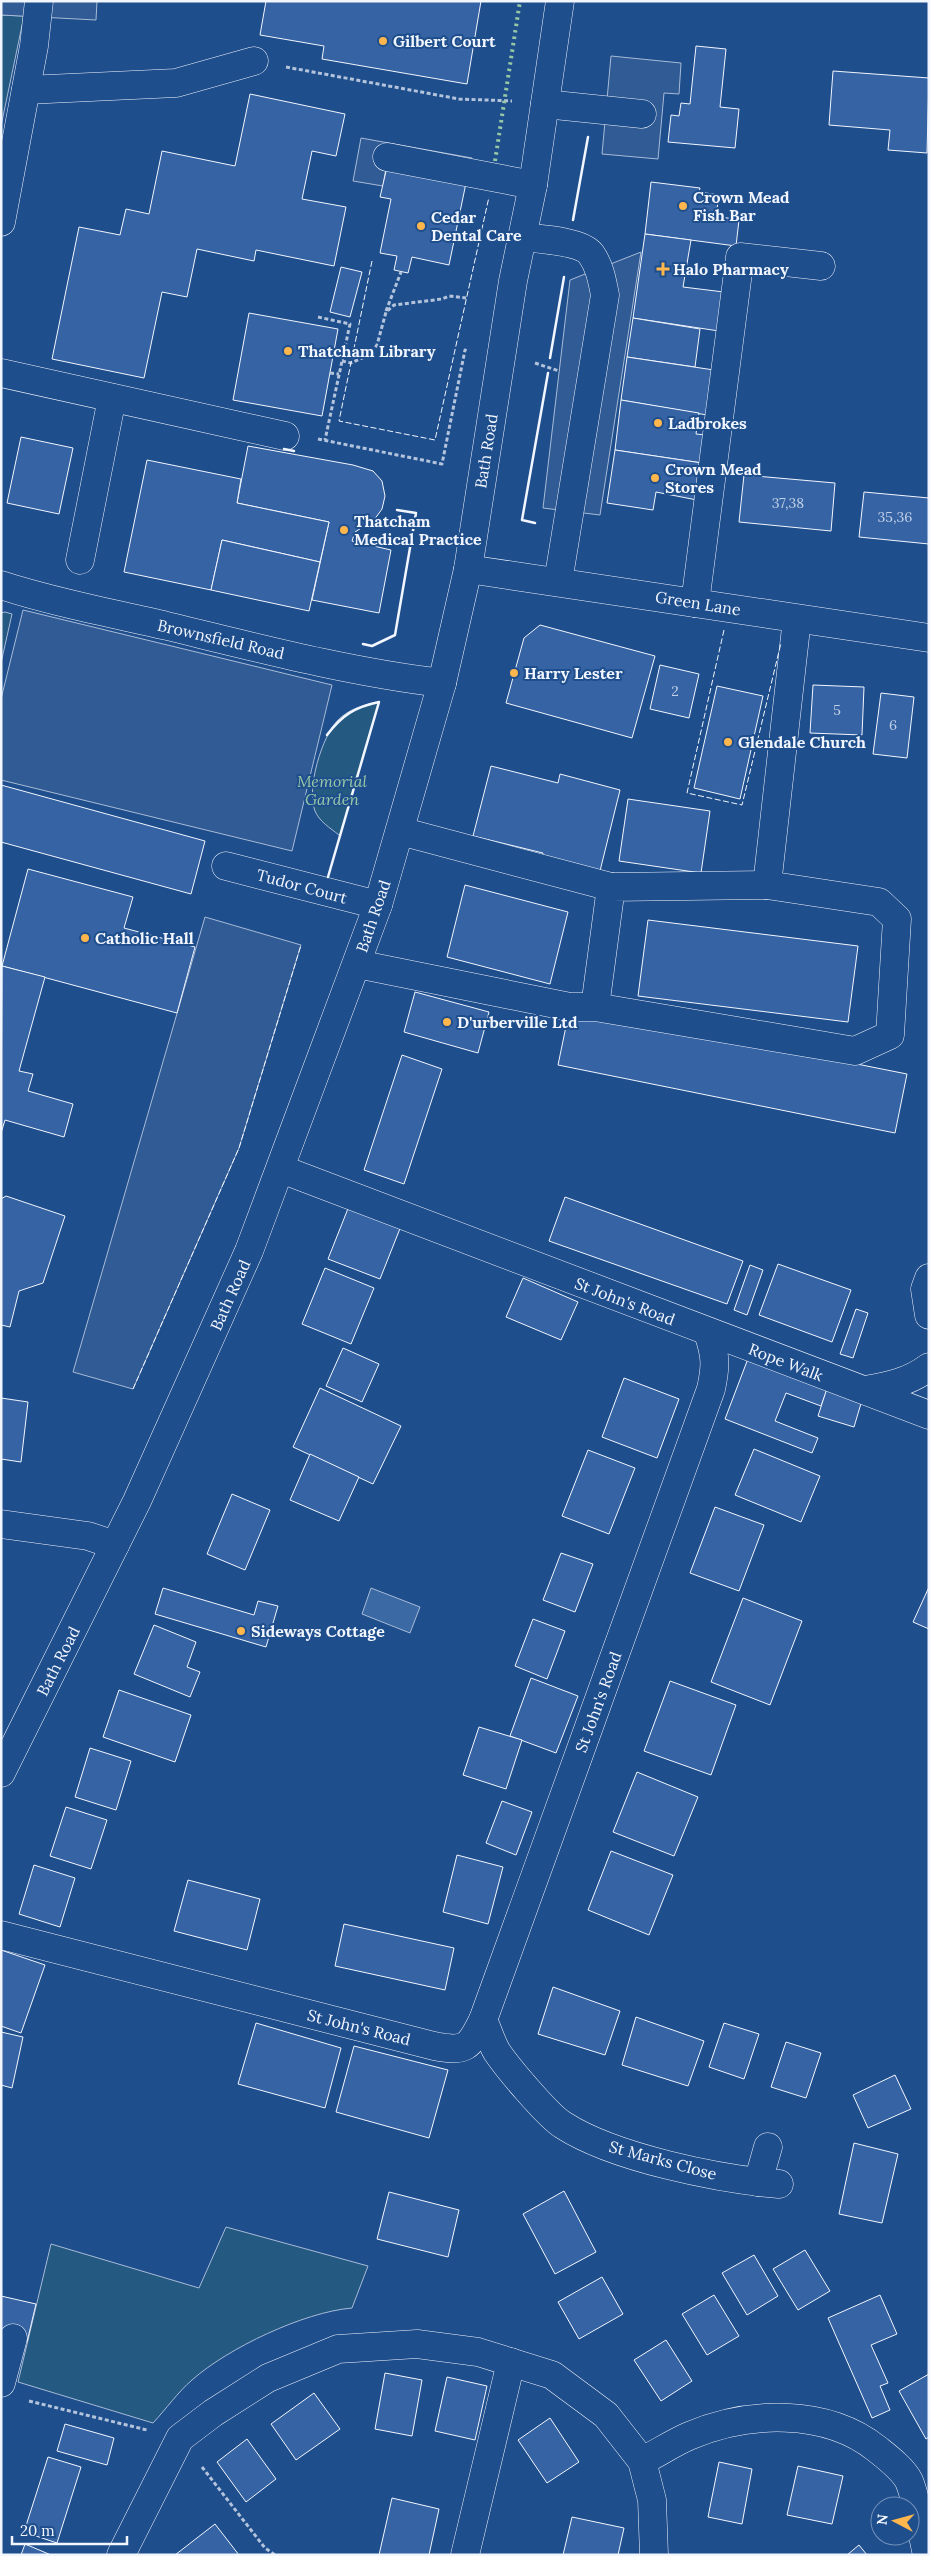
<svg xmlns="http://www.w3.org/2000/svg" width="930" height="2556" font-family="Lora,serif">
  <style>
    .green { fill: #245a82; stroke: #a8bbd7 }
    .parking { fill: #305b95; stroke: #a8bbd7 }
    .water { fill: #3b69a3; stroke: #a8bbd7 }
    .building { fill: #3563a3; stroke: #f2f6ff }
    .lines { fill: none; stroke-linecap: round; stroke-linejoin: round }
    .minor-casing { stroke: #f2f6ff; stroke-width: 29 }
    .major-casing { stroke: #f2f6ff; stroke-width: 29 }
    .path { stroke: #b3c4dc; stroke-width: 3; stroke-dasharray: 4 2.5; stroke-linecap: butt }
    .minor { stroke: #1f4e8c; stroke-width: 28 }
    .major { stroke: #1f4e8c; stroke-width: 28 }
    .hedge { stroke: #97c8a6; stroke-width: 4; stroke-dasharray: 2.5 4; stroke-linecap: butt }
    .fence { stroke: #f2f6ff; stroke-width: 1; stroke-dasharray: 6 2.5; stroke-linecap: butt }
    .wall { stroke: #f2f6ff; stroke-width: 2.5 }
    .poi-dot { fill: #ffb74d; stroke: #1f4e8c; stroke-width: 2 }
    .labels { text-anchor: middle; dominant-baseline: central; stroke-width: 4; stroke-linejoin: round; paint-order: stroke }
    .number-label { font-size: 14px; fill: #c3d1e8 }
    .poi-label { font-size: 16px; font-weight: bold; fill: #f2f6ff; stroke: #1f4e8c; text-anchor: start }
    .street-label { font-size: 16px; fill: #f2f6ff; stroke: #1f4e8c }
    .park-label { font-size: 16px; font-style: italic; fill: #97c8a6; stroke: #1f4e8c }
  </style>
  <rect width="100%" height="100%" fill="#1f4e8c"/>
  <!-- green -->
  <g class="green">
    <path d="M1,15L24,16L1,126Z"/>
    <path d="M5,612L12,614L1,663V613Z"/>
    <path d="M379,702L340,835H339C330,828 319,821 315,811C306,789 322,736 338,720C349,709 363,705 379,702Z"/>
    <path d="M226,2227L368,2266L352,2308C304,2312 228,2348 192,2380C178,2392 166,2409 153,2423L18,2382L51,2244L199,2288Z"/>
  </g>
  <!-- parking -->
  <g class="parking">
    <path d="M1,1H97L96,20L1,15Z"/>
    <path d="M611,56L681,63L679,94L664,93L658,159L602,154Z"/>
    <path d="M361,138L472,158L466,183L386,167L383,186L353,181Z"/>
    <path d="M641,252L600,515L543,508L570,280Z"/>
    <path d="M23,610L332,685L292,851L1,780V699Z"/>
    <path d="M205,917L301,945L239,1148L133,1389L73,1372Z"/>
  </g>
  <!-- water -->
  <path class="water" d="M371,1588L420,1607L410,1633L362,1614Z"/>
  <!-- building -->
  <g class="building">
    <path d="M266,1H481L467,84L322,59L324,46L260,35Z"/>
    <path d="M696,46L726,49L720,107L739,109L735,148L668,142L671,115L679,116L681,103L690,104Z"/>
    <path d="M833,71L929,78L927,153L888,150L890,130L829,125Z"/>
    <path d="M250,94L345,114L336,156L312,151L302,199L346,207L334,266L256,250L254,261L197,249L187,297L162,292L144,378L52,359L79,227L120,235L126,209L149,214L162,151L235,166Z"/>
    <path d="M387,167L466,183L449,265L412,257L408,273L394,270L397,256L380,253L391,199L380,197Z"/>
    <path d="M651,182L700,188L699,192L719,195L716,216L739,220L736,246L645,234Z"/>
    <path d="M645,234L691,240L683,287L724,292L719,331L633,318Z"/>
    <path d="M341,267L362,272L350,317L330,312Z"/>
    <path d="M249,313L338,329L322,416L233,400Z"/>
    <path d="M633,318L700,329L695,367L627,357Z"/>
    <path d="M627,357L714,370L707,415L621,400Z"/>
    <path d="M621,400L699,413L696,434L706,435L702,463L615,450Z"/>
    <path d="M21,437L73,448L59,514L7,503Z"/>
    <path d="M248,446L353,465L373,471L382,481L385,496L382,509L374,520L355,532L352,541L391,550L379,613L312,600L329,522L237,503Z"/>
    <path d="M615,450L702,463L697,500L656,492L653,510L607,503Z"/>
    <path d="M147,460L241,479L237,503L329,522L320,562L222,540L211,590L124,572Z"/>
    <path d="M744,475L835,483L831,531L739,522Z"/>
    <path d="M864,492L929,498V544L859,537Z"/>
    <path d="M222,540L320,562L309,611L211,590Z"/>
    <path d="M540,625L655,656L632,738L506,703L524,638Z"/>
    <path d="M660,665L699,674L689,718L650,709Z"/>
    <path d="M813,685L864,687L862,735L810,733Z"/>
    <path d="M717,686L763,696L740,799L694,788Z"/>
    <path d="M881,693L914,697L907,758L873,754Z"/>
    <path d="M491,766L558,783L560,774L620,790L599,875L541,861L543,853L473,836Z"/>
    <path d="M1,785L205,841L191,894L1,842Z"/>
    <path d="M628,799L710,811L701,873L619,861Z"/>
    <path d="M28,869L133,897L124,928L195,947L177,1013L2,966Z"/>
    <path d="M465,885L568,912L550,984L447,957Z"/>
    <path d="M648,920L858,946L848,1022L638,996Z"/>
    <path d="M2,966L45,977L19,1071L33,1074L28,1091L73,1104L64,1137L5,1120L1,1133Z"/>
    <path d="M415,992L489,1012L478,1053L404,1032Z"/>
    <path d="M570,1007L907,1074L895,1133L558,1065Z"/>
    <path d="M402,1055L442,1069L404,1184L364,1170Z"/>
    <path d="M6,1196L65,1216L43,1283L19,1291L10,1327L1,1325V1199Z"/>
    <path d="M565,1197L743,1261L727,1304L549,1241Z"/>
    <path d="M349,1206L401,1226L380,1279L328,1259Z"/>
    <path d="M778,1264L851,1290L832,1342L759,1315Z"/>
    <path d="M750,1265L763,1270L747,1315L734,1310Z"/>
    <path d="M325,1268L374,1288L351,1344L302,1324Z"/>
    <path d="M523,1278L578,1302L561,1340L506,1317Z"/>
    <path d="M856,1309L868,1313L853,1358L840,1354Z"/>
    <path d="M343,1348L379,1364L362,1402L326,1386Z"/>
    <path d="M749,1356L828,1387L821,1406L786,1393L775,1421L818,1438L812,1453L725,1419Z"/>
    <path d="M624,1378L679,1399L657,1458L602,1437Z"/>
    <path d="M830,1379L865,1390L854,1427L818,1416Z"/>
    <path d="M320,1388L401,1426L373,1484L293,1447Z"/>
    <path d="M1,1398L28,1402L21,1462L1,1459Z"/>
    <path d="M754,1449L820,1476L801,1522L735,1495Z"/>
    <path d="M588,1450L635,1468L609,1534L562,1516Z"/>
    <path d="M310,1454L359,1477L339,1521L290,1500Z"/>
    <path d="M232,1494L270,1510L245,1570L207,1554Z"/>
    <path d="M715,1507L764,1525L739,1591L690,1573Z"/>
    <path d="M561,1553L593,1564L575,1612L543,1600Z"/>
    <path d="M929,1587V1629L913,1622Z"/>
    <path d="M163,1588L254,1615L258,1601L278,1606L266,1647L155,1614Z"/>
    <path d="M743,1598L802,1621L770,1705L711,1682Z"/>
    <path d="M533,1619L565,1631L547,1679L515,1666Z"/>
    <path d="M154,1625L196,1642L187,1667L200,1672L190,1697L134,1674Z"/>
    <path d="M531,1678L578,1696L556,1753L510,1736Z"/>
    <path d="M670,1681L736,1705L711,1775L644,1751Z"/>
    <path d="M119,1690L191,1715L175,1762L103,1737Z"/>
    <path d="M479,1727L522,1740L506,1789L463,1775Z"/>
    <path d="M90,1748L131,1761L116,1810L75,1797Z"/>
    <path d="M637,1772L698,1797L674,1856L613,1832Z"/>
    <path d="M502,1801L532,1812L516,1855L486,1843Z"/>
    <path d="M66,1807L107,1820L91,1869L50,1856Z"/>
    <path d="M611,1851L673,1875L649,1935L588,1910Z"/>
    <path d="M457,1855L503,1867L488,1924L443,1912Z"/>
    <path d="M34,1865L75,1878L60,1927L19,1914Z"/>
    <path d="M188,1880L260,1899L247,1950L174,1931Z"/>
    <path d="M344,1924L454,1948L445,1990L335,1966Z"/>
    <path d="M1,1950L45,1965L21,2033L1,2026Z"/>
    <path d="M553,1987L620,2011L605,2055L538,2034Z"/>
    <path d="M636,2017L704,2041L688,2086L622,2065Z"/>
    <path d="M256,2023L341,2048L325,2108L238,2084Z"/>
    <path d="M724,2023L759,2034L744,2079L709,2067Z"/>
    <path d="M1,2032L23,2037L12,2088L1,2085Z"/>
    <path d="M786,2042L821,2053L806,2098L771,2087Z"/>
    <path d="M354,2046L448,2070L429,2138L336,2112Z"/>
    <path d="M895,2075L911,2109L868,2128L853,2095Z"/>
    <path d="M854,2143L898,2154L882,2223L839,2214Z"/>
    <path d="M564,2191L596,2252L555,2274L523,2214Z"/>
    <path d="M389,2192L459,2210L448,2257L377,2239Z"/>
    <path d="M805,2250L830,2291L798,2310L773,2269Z"/>
    <path d="M754,2255L778,2296L747,2315L722,2273Z"/>
    <path d="M602,2277L623,2314L579,2339L558,2302Z"/>
    <path d="M714,2295L739,2336L707,2355L682,2314Z"/>
    <path d="M880,2295L897,2334L871,2345L888,2383L880,2386L890,2410L872,2418L828,2318Z"/>
    <path d="M1,2296L36,2304L27,2342L1,2335Z"/>
    <path d="M666,2340L692,2381L661,2401L634,2360Z"/>
    <path d="M385,2373L422,2380L412,2436L375,2429Z"/>
    <path d="M929,2374V2437L926,2439L899,2391Z"/>
    <path d="M447,2377L487,2386L475,2440L435,2431Z"/>
    <path d="M314,2393L340,2429L296,2460L271,2424Z"/>
    <path d="M550,2418L579,2462L547,2483L518,2440Z"/>
    <path d="M65,2424L114,2438L107,2465L57,2451Z"/>
    <path d="M247,2439L276,2479L246,2502L217,2462Z"/>
    <path d="M48,2457L81,2467L57,2543L24,2532Z"/>
    <path d="M719,2462L752,2469L742,2524L708,2517Z"/>
    <path d="M798,2466L843,2476L832,2524L787,2515Z"/>
    <path d="M392,2498L439,2509L429,2555H379Z"/>
    <path d="M572,2517L624,2528L618,2555H563Z"/>
    <path d="M215,2524L239,2555H175Z"/>
    <path d="M25,2544L51,2555H21Z"/>
    <path d="M859,2545L867,2555H847Z"/>
  </g>
  <g class="lines">
    <!-- minor casing -->
    <g class="minor-casing">
      <g id="minor">
        <path d="M26,90L176,83L254,61"/>
        <path d="M545,104L642,114"/>
        <path d="M387,157L533,185"/>
        <path d="M1,222L34,46L39,1"/>
        <path d="M523,237C539,239 581,241 591,254C600,267 602,280 605,295L558,582"/>
        <path d="M1,373L285,436"/>
        <path d="M80,560L112,398"/>
        <path d="M468,569L929,638"/>
        <path d="M1,585C56,603 112,613 167,626C258,648 349,672 442,683"/>
        <path d="M695,603L740,257L821,266"/>
        <path d="M400,831L611,887"/>
        <path d="M226,866L378,905"/>
        <path d="M767,885L797,619"/>
        <path d="M357,964L570,1007H595L855,1051L890,1035L897,919L879,902L767,885L611,887L595,1007"/>
        <path d="M281,1169L929,1415"/>
        <path d="M929,1278L925,1289L929,1315"/>
        <path d="M865,1390C889,1386 909,1382 929,1367"/>
        <path d="M1,1524L88,1536L115,1545"/>
        <path d="M1,1935L434,2046C466,2052 469,2048 483,2020L711,1389C716,1366 716,1356 708,1333"/>
        <path d="M483,2020C488,2030 491,2042 497,2052C507,2067 548,2116 563,2125C614,2158 719,2179 779,2184"/>
        <path d="M758,2182L768,2147"/>
        <path d="M1,2383L13,2338"/>
        <path d="M642,2461C658,2453 673,2443 689,2436C747,2411 826,2408 877,2449C887,2457 903,2469 909,2481C917,2500 922,2533 927,2555"/>
        <path d="M121,2555L180,2438L213,2413L268,2378L338,2349L417,2344L478,2352L552,2375L606,2415L642,2461L652,2500L654,2555"/>
        <path d="M465,2555L511,2362"/>
      </g>
    </g>
    <!-- major casing -->
    <g class="major-casing">
      <path id="major" d="M1,1773L137,1501L249,1251L378,905L442,683L468,569L513,281L533,185L560,1"/>
    </g>
    <!-- path -->
    <g class="path">
      <path d="M286,67L459,99L512,101"/>
      <path d="M386,311L401,272"/>
      <path d="M318,317L350,324L325,440"/>
      <path d="M342,361L351,363L369,355L377,345L386,312L394,305L442,299L449,296L466,298"/>
      <path d="M535,363L559,371"/>
      <path d="M330,373L339,374"/>
      <path d="M318,439L442,464L465,350L467,351"/>
      <path d="M29,2401L147,2430"/>
      <path d="M202,2467L265,2548L275,2555"/>
    </g>
    <!-- minor -->
    <use href="#minor" class="minor"/>
    <!-- major -->
    <use href="#major" class="major"/>
    <!-- hedge -->
    <path class="hedge" d="M495,161L520,1"/>
    <!-- fence -->
    <g class="fence">
      <path d="M372,261L339,421L435,440L489,197"/>
      <path d="M724,630L687,793L742,805L781,643"/>
      <path d="M133,1389L239,1148L301,945"/>
    </g>
    <!-- wall -->
    <g class="wall">
      <path d="M573,220L588,137"/>
      <path d="M550,358L564,277"/>
      <path d="M284,449L294,451"/>
      <path d="M535,523L522,520L548,373"/>
      <path d="M363,644L372,646L395,635L416,513L397,510"/>
      <path d="M327,735C342,715 355,707 379,702L328,877"/>
    </g>
  </g>
  <!-- markers -->
  <g class="poi-dot">
    <circle cx="383" cy="41" r="5"/>
    <circle cx="683" cy="206" r="5"/>
    <circle cx="421" cy="226" r="5"/>
    <path d="M660.5 261.5h5v5h5v5h-5v5h-5v-5h-5v-5h5z"/>
    <circle cx="288" cy="351" r="5"/>
    <circle cx="658" cy="423" r="5"/>
    <circle cx="655" cy="478" r="5"/>
    <circle cx="344" cy="530" r="5"/>
    <circle cx="514" cy="673" r="5"/>
    <circle cx="728" cy="742" r="5"/>
    <circle cx="85" cy="938" r="5"/>
    <circle cx="447" cy="1022" r="5"/>
    <circle cx="241" cy="1631" r="5"/>
  </g>
  <g class="labels">
    <!-- number labels -->
    <g class="number-label">
      <text x="788" y="503">37,38</text>
      <text x="895" y="517">35,36</text>
      <text x="675" y="691">2</text>
      <text x="837" y="710">5</text>
      <text x="893" y="725">6</text>
    </g>
    <!-- poi labels -->
    <g class="poi-label">
      <text x="393" y="41">Gilbert Court</text>
      <text x="693" y="197">Crown Mead<tspan x="693" dy="18">Fish Bar</tspan></text>
      <text x="431" y="217">Cedar<tspan x="431" dy="18">Dental Care</tspan></text>
      <text x="673" y="269">Halo Pharmacy</text>
      <text x="298" y="351">Thatcham Library</text>
      <text x="668" y="423">Ladbrokes</text>
      <text x="665" y="469">Crown Mead<tspan x="665" dy="18">Stores</tspan></text>
      <text x="354" y="521">Thatcham<tspan x="354" dy="18">Medical Practice</tspan></text>
      <text x="524" y="673">Harry Lester</text>
      <text x="738" y="742">Glendale Church</text>
      <text x="95" y="938">Catholic Hall</text>
      <text x="457" y="1022">D'urberville Ltd</text>
      <text x="251" y="1631">Sideways Cottage</text>
    </g>
    <!-- street labels -->
    <g class="street-label">
      <text transform="translate(486 451) rotate(-81)">Bath Road</text>
      <text transform="translate(698 603) rotate(9)">Green Lane</text>
      <text transform="translate(221 639) rotate(13)">Brownsfield Road</text>
      <text transform="translate(302 886) rotate(15)">Tudor Court</text>
      <text transform="translate(373 916) rotate(-71)">Bath Road</text>
      <text transform="translate(230 1295) rotate(-66)">Bath Road</text>
      <text transform="translate(625 1301) rotate(21)">St John's Road</text>
      <text transform="translate(786 1362) rotate(21)">Rope Walk</text>
      <text transform="translate(58 1661) rotate(-63)">Bath Road</text>
      <text transform="translate(598 1702) rotate(-70)">St John's Road</text>
      <text transform="translate(359 2027) rotate(14)">St John's Road</text>
      <text transform="translate(663 2160) rotate(15)">St Marks Close</text>
    </g>
    <!-- park labels -->
    <g class="park-label">
      <text x="332" y="781">Memorial<tspan x="332" dy="18">Garden</tspan></text>
    </g>
  </g>
  <!-- border -->
  <rect width="930" height="2556" fill="none" stroke="#f2f6ff" stroke-width="5"/>
  <!-- north arrow -->
  <g transform="translate(895 2521) rotate(276)"><circle r="24" fill="#1f4e8c" stroke="#7391ba"/>
  <path d="M0-4L9 19L0 12L-9 19Z" fill="#ffb74d"/>
  <text y="-8" font-size="14" font-weight="bold" text-anchor="middle" fill="#f2f6ff">N</text>
  </g>
  <!-- scale -->
  <path d="M12 2536v8h115v-8" fill="none" stroke="#f2f6ff" stroke-width="2.5"/>
  <text x="20" y="2536" font-size="15" fill="#f2f6ff" stroke="#1f4e8c" stroke-width="4" paint-order="stroke">20 m</text>
</svg>
